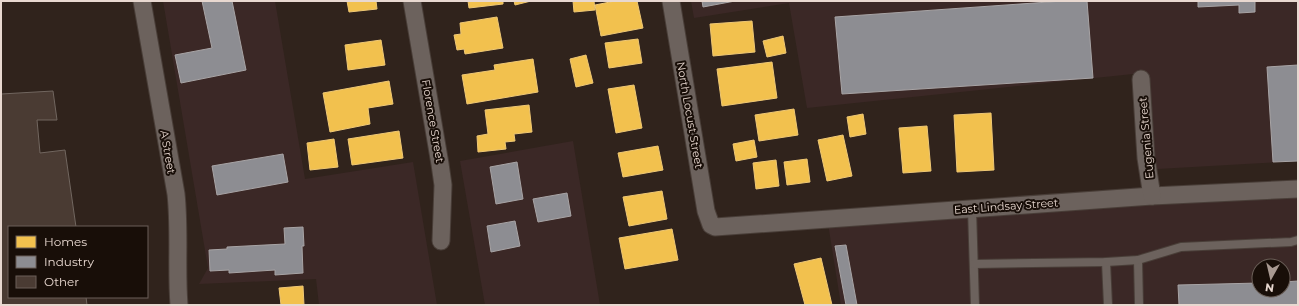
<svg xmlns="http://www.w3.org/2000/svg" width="1299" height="306" font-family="Montserrat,sans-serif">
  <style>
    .industrial { fill: #3b2826; fill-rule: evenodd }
    .homes { fill: #f2c14e; stroke: #efc875 }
    .industry { fill: #8d8d92; stroke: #a8a4a5 }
    .building { fill: #4a3b33; stroke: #71665f }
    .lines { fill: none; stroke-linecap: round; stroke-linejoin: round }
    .service-casing { stroke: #493e38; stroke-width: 10 }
    .minor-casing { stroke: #493e38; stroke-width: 19 }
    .service { stroke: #6c625d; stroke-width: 8 }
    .minor { stroke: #6c625d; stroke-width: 17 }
    .labels { text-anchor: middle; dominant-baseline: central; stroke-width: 4; stroke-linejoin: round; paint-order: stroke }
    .street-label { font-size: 11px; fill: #e8d8d0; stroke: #180e08 }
  </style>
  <rect width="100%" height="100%" fill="#30231c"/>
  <!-- industrial -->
  <g class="industrial">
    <path d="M163,1H275L305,179L413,162L437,305H319L316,279L199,284L208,268Z"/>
    <path d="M691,1H1298V161L1140,170L1133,74L807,108L789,3L694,18Z"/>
    <path d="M573,141L600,305H485L460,161Z"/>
    <path d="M1298,185V305H841L826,211ZM1259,266H1283V290H1259Z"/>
  </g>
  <!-- homes -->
  <g class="homes">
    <path d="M347,1H376L377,9L349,12Z"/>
    <path d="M468,1H503V4L469,8Z"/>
    <path d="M514,1H531L515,5Z"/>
    <path d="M573,1H594L595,10L574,12Z"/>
    <path d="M615,1H637L643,28L601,36L595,5Z"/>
    <path d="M497,17L503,48L465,54L464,49L457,50L454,35L461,34L460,23Z"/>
    <path d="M752,21L755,52L713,56L710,24Z"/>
    <path d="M783,36L786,53L767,57L763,41Z"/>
    <path d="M638,39L642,63L609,68L605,43Z"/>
    <path d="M381,40L385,65L348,70L345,45Z"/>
    <path d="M586,55L593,83L576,87L570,59Z"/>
    <path d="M533,59L538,92L467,104L462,75L495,70L494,65Z"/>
    <path d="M772,62L777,98L722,106L717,69Z"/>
    <path d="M389,81L393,104L368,108L370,124L330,132L323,93Z"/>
    <path d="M634,85L642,128L616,133L608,89Z"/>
    <path d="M529,105L532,132L514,134L515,141L505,142L506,149L478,152L477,136L488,134L485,110Z"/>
    <path d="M794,109L798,135L759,141L755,115Z"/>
    <path d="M991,113L994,170L957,172L954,115Z"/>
    <path d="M863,114L866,134L850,137L847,117Z"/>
    <path d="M927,126L931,171L903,173L899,128Z"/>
    <path d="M399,131L403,158L352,165L348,139Z"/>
    <path d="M843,135L852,176L827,181L818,140Z"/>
    <path d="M334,139L338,167L310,170L307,143Z"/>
    <path d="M754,140L757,157L736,161L733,144Z"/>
    <path d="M658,146L663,170L623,177L618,153Z"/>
    <path d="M807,159L810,182L787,185L784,162Z"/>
    <path d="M776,160L779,186L756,189L753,163Z"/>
    <path d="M662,191L667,219L629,226L623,197Z"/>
    <path d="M672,229L678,260L625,269L619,238Z"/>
    <path d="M821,258L832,305H805L794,264Z"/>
    <path d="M303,286L304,305H281L279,288Z"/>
  </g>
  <!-- industry -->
  <g class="industry">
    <path d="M202,1H232L246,70L181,83L175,55L212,48Z"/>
    <path d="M702,1H735L703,7Z"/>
    <path d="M1063,1H1087L1093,78L842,94L835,17Z"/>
    <path d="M1198,1H1255V12L1239,13V5L1198,7Z"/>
    <path d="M1298,65V161L1273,162L1267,67Z"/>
    <path d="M283,154L288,182L217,195L212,166Z"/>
    <path d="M517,162L523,199L496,204L490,167Z"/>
    <path d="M567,193L571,216L538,222L533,199Z"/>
    <path d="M515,221L520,246L491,252L487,226Z"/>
    <path d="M303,227L304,246H302L303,273L275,275V270L229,273V270L210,271L209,250L227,249V247L285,244L284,228Z"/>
    <path d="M846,245L857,305H846L835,246Z"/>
    <path d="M1298,281V305H1179L1178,285L1259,283V290H1283V282Z"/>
  </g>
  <!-- building -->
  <path class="building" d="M53,91L57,120H37L40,153L65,150L76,227H9V297H86L87,305H1V94Z"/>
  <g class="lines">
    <!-- service casing -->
    <g class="service-casing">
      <g id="service">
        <path d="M972,209L975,305"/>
        <path d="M1138,260L1139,305"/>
        <path d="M1106,262L1108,305"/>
        <path d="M974,264L1106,262L1138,260L1181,247L1291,242L1298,240"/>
      </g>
    </g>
    <!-- minor casing -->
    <g class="minor-casing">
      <g id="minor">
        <path d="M142,1L176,194C180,231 176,268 179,305"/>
        <path d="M412,1L440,164L443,185L441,241"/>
        <path d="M671,1L706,211L711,225L715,227L1152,196L1298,189"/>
        <path d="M1141,79L1146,158L1152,196"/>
      </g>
    </g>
    <!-- service -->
    <use href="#service" class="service"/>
    <!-- minor -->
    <use href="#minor" class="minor"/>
  </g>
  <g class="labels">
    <!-- street labels -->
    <g class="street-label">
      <text transform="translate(690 115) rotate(80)">North Locust Street</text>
      <text transform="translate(433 121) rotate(80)">Florence Street</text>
      <text transform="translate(1146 138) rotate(-95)">Eugenia Street</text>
      <text transform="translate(168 152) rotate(80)">A Street</text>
      <text transform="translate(1006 206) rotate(-4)">East Lindsay Street</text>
    </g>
  </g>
  <!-- border -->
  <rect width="1299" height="306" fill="none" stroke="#e8d8d0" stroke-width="4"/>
  <!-- legend -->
  <rect x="8" y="226" width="140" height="72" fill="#180e08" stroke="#6b5f58"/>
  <rect x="16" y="236" width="20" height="12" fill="#f2c14e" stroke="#6b5f58"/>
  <text x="44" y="246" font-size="12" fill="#e8d8d0">Homes</text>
  <rect x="16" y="256" width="20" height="12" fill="#8d8d92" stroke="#6b5f58"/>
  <text x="44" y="266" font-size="12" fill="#e8d8d0">Industry</text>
  <rect x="16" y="276" width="20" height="12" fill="#4a3b33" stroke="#6b5f58"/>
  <text x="44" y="286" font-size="12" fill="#e8d8d0">Other</text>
  <!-- north arrow -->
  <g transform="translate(1271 278) rotate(188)"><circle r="19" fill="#180e08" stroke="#6b5f58"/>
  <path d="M0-3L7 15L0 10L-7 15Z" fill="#a89991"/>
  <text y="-6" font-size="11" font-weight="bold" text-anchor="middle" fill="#e8d8d0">N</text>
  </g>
</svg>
